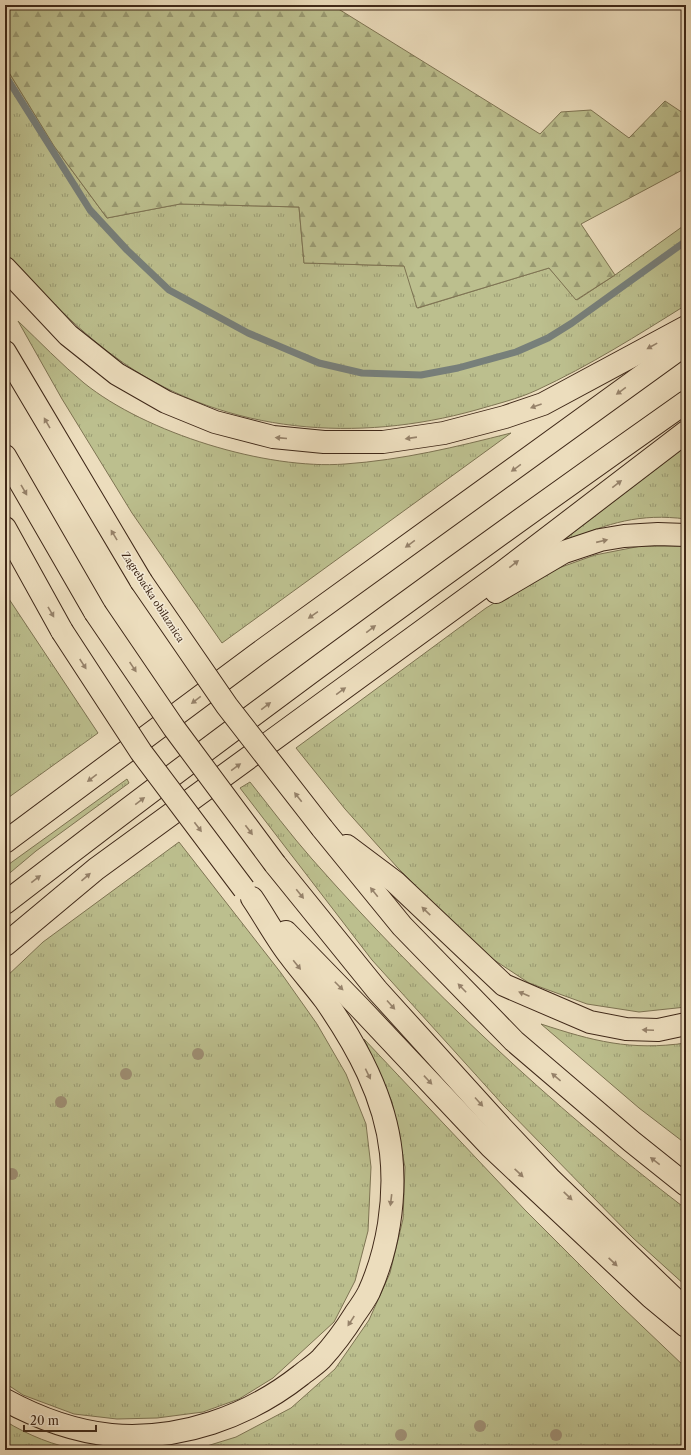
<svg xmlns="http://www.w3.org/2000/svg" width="691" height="1455" font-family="'Libre Caslon Text',serif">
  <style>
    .grass { fill: url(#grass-tufts); stroke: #7e7453 }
    .forest { fill: url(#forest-firs); stroke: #7e7453 }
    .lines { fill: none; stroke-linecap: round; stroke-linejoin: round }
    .stream { stroke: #777f7a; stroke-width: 7 }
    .motorway-casing { stroke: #3f2818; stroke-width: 24 }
    .motorway { stroke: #ecddbd; stroke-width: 22 }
    .motorway-bridge-casing { stroke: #3f2818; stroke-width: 24; stroke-linecap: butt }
    .motorway-bridge { stroke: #ecddbd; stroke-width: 22 }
    .tree { fill: #9e8e73 }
    .oneway { fill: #96826a }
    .labels { text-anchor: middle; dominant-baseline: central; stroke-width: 3; stroke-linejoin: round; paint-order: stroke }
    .street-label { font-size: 10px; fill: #3f2818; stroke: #f3e9d4 }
  </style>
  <defs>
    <pattern id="grass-tufts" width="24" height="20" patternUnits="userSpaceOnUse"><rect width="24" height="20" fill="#bcbf8e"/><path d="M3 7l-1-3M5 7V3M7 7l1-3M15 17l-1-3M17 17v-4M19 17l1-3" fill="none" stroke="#9a9b73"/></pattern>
    <pattern id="forest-firs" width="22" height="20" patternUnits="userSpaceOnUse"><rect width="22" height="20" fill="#bcbf8e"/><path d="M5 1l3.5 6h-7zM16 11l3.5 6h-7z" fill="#9a9b73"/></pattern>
  </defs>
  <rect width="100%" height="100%" fill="#ecddbd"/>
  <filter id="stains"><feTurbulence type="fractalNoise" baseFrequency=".005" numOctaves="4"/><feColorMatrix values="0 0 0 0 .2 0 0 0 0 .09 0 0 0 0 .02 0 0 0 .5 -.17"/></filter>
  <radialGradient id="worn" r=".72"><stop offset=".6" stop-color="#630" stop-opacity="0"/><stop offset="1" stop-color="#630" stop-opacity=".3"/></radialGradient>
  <!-- grass -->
  <g class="grass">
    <path d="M5,66L54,146L107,218L180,204L299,207L304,263L405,266L418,308L549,268L577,300L615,275L686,224V305C638,335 589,366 537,390C518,399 496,404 476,410C358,443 228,434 125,364C81,334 46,296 10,259L5,251Z"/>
    <path d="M18,321C40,342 61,364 84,383C146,433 266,470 345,464C402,460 456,447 511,433L222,643L132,513L62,399Z"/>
    <path d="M686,446V519C640,513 608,523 567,541L566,538Z"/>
    <path d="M641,546H686V1007L639,1012L587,1004L529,983L479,950L397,867L345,809L296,748L486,608L542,574L595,555Z"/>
    <path d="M5,593L98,733L5,800Z"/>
    <path d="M127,779L129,783L36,851L5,877V867Z"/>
    <path d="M250,782C270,807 290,834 312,859C425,987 550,1105 686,1209V1286L633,1238L504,1106L372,960L240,788Z"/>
    <path d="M179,842L281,973L317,1024L346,1074L366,1124L371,1167L368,1231L355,1281L334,1322L273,1378L239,1399L203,1412L157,1418L117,1419L74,1414L23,1395L5,1383V978L43,942Z"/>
    <path d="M541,1024C593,1041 630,1051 686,1043V1144L639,1108Z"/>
    <path d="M364,1039L525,1210L621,1306L686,1368V1450H194L236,1437L291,1408L335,1369L369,1320L390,1273L403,1219L405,1167L392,1102Z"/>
    <path d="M5,1421C28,1435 54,1446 81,1450H5Z"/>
  </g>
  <!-- forest -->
  <path class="forest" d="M5,5H332L540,134L561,112L591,110L629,138L665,101L686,115V168L581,224L615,275L576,300L549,268L417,308L404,266L304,263L299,207L180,204L107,218L54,146L5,66Z"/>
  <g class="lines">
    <!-- stream -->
    <path class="stream" d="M5,75L90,210L127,250L169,290L248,333L319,363L362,373L421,375L458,368L516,352L548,338L572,323L686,241"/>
    <!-- motorway casing -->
    <g class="motorway-casing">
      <g id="motorway">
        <path d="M5,268L68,335L117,374L166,402L215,422L273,437L324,442H383L444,433L505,417L543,404L686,327"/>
        <path d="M5,352L141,581"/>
        <path d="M5,456L95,612"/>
        <path d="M5,528L62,631"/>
        <path d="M496,592L564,552L600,540L624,536L658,534L686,535"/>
        <path d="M322,828L402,926L514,1041L631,1141L686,1185"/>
        <path d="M5,842L256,655L686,344"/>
        <path d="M347,846L395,882L504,985L590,1022L626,1029L658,1030L686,1024"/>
        <path d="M275,864L377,990L503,1129L551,1180L686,1310"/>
        <path d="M5,903C228,731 456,564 686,402"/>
        <path d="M286,932L360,1008L491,1147L651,1297L686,1326"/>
        <path d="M5,945L96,869L499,575L686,432"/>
        <path d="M5,1400C38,1418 73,1431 111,1435C179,1441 248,1417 301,1375C307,1370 315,1365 321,1359C334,1345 345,1330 355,1314C360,1307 365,1300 369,1292C388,1250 396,1199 391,1153C385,1097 357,1046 325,1000C314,985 301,971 290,956C276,938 265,917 252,898"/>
      </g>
    </g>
    <!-- motorway -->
    <use href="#motorway" class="motorway"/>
    <!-- motorway-bridge casing -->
    <g class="motorway-bridge-casing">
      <g id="motorway-bridge">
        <path d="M141,581L227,706L322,828"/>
        <path d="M95,612L174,728L275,864"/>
        <path d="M62,631L141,752L244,889"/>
      </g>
    </g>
    <!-- motorway-bridge -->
    <use href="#motorway-bridge" class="motorway-bridge"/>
  </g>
  <!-- trees -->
  <g class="tree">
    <circle cx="198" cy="1054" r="6"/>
    <circle cx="126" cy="1074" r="6"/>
    <circle cx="61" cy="1102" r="6"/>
    <circle cx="12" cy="1174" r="6"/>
    <circle cx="480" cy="1426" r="6"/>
    <circle cx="401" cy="1435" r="6"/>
    <circle cx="556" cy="1435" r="6"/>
  </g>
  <!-- one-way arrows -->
  <defs><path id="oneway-solid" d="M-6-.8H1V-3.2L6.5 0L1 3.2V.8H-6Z"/></defs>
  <g class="oneway">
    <use href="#oneway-solid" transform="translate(652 346) rotate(151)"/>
    <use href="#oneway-solid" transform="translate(621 391) rotate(144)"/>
    <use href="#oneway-solid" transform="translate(536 406) rotate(160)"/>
    <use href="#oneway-solid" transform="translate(47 423) rotate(-120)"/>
    <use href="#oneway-solid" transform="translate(281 438) rotate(-175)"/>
    <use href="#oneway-solid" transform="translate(411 438) rotate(172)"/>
    <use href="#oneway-solid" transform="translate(516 468) rotate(144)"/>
    <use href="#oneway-solid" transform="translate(617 484) rotate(-38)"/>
    <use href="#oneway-solid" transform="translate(24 490) rotate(60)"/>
    <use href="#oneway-solid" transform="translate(114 535) rotate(-121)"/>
    <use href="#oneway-solid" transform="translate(602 541) rotate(-13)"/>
    <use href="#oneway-solid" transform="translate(410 544) rotate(144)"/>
    <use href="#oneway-solid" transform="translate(514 564) rotate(-38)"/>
    <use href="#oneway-solid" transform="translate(51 612) rotate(60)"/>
    <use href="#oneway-solid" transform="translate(313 615) rotate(145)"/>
    <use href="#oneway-solid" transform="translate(371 629) rotate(-37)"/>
    <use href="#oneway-solid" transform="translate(83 664) rotate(57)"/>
    <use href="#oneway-solid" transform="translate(133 667) rotate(56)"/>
    <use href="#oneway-solid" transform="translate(341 691) rotate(-36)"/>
    <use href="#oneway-solid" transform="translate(196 700) rotate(143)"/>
    <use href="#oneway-solid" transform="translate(266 706) rotate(-37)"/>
    <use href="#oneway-solid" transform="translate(236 767) rotate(-36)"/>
    <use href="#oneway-solid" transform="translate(92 778) rotate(143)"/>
    <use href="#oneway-solid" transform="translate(298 797) rotate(-128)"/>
    <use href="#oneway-solid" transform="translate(140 801) rotate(-37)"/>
    <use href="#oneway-solid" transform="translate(198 827) rotate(53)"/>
    <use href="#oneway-solid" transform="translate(249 830) rotate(53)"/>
    <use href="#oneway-solid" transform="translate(86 877) rotate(-41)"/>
    <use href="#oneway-solid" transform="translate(36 879) rotate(-38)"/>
    <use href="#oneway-solid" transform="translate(374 892) rotate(-129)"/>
    <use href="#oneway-solid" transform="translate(300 894) rotate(51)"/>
    <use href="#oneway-solid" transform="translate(426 911) rotate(-136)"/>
    <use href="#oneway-solid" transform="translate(297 965) rotate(51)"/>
    <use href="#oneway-solid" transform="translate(339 986) rotate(45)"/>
    <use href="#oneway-solid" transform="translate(462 988) rotate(-134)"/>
    <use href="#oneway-solid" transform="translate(524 994) rotate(-157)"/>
    <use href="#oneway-solid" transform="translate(391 1005) rotate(48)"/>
    <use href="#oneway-solid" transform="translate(648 1030) rotate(-177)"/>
    <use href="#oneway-solid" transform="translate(368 1074) rotate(64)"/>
    <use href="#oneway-solid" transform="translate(556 1077) rotate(-140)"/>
    <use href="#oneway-solid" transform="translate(428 1080) rotate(47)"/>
    <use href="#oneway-solid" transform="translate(479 1102) rotate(48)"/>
    <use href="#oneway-solid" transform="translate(655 1161) rotate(-142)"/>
    <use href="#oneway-solid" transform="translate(519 1173) rotate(43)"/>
    <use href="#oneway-solid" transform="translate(568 1196) rotate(44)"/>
    <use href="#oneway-solid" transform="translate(391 1200) rotate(97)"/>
    <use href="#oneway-solid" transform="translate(613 1262) rotate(43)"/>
    <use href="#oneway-solid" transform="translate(351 1321) rotate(123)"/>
  </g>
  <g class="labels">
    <!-- street labels -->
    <g class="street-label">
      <text transform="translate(153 597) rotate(57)">Zagrebačka obilaznica</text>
    </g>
  </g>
  <!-- margin -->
  <rect width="691" height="1455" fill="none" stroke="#ecddbd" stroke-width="20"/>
  <rect x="6" y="6" width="679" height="1443" fill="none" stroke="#3f2818" stroke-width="2"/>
  <rect x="10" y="10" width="671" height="1435" fill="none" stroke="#3f2818"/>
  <!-- scale -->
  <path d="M24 1425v6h72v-6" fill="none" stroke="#3f2818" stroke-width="2"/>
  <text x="30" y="1425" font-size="12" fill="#3f2818" stroke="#f3e9d4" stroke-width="3" paint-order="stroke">20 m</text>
  <rect width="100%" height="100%" filter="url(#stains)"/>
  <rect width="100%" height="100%" fill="url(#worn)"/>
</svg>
